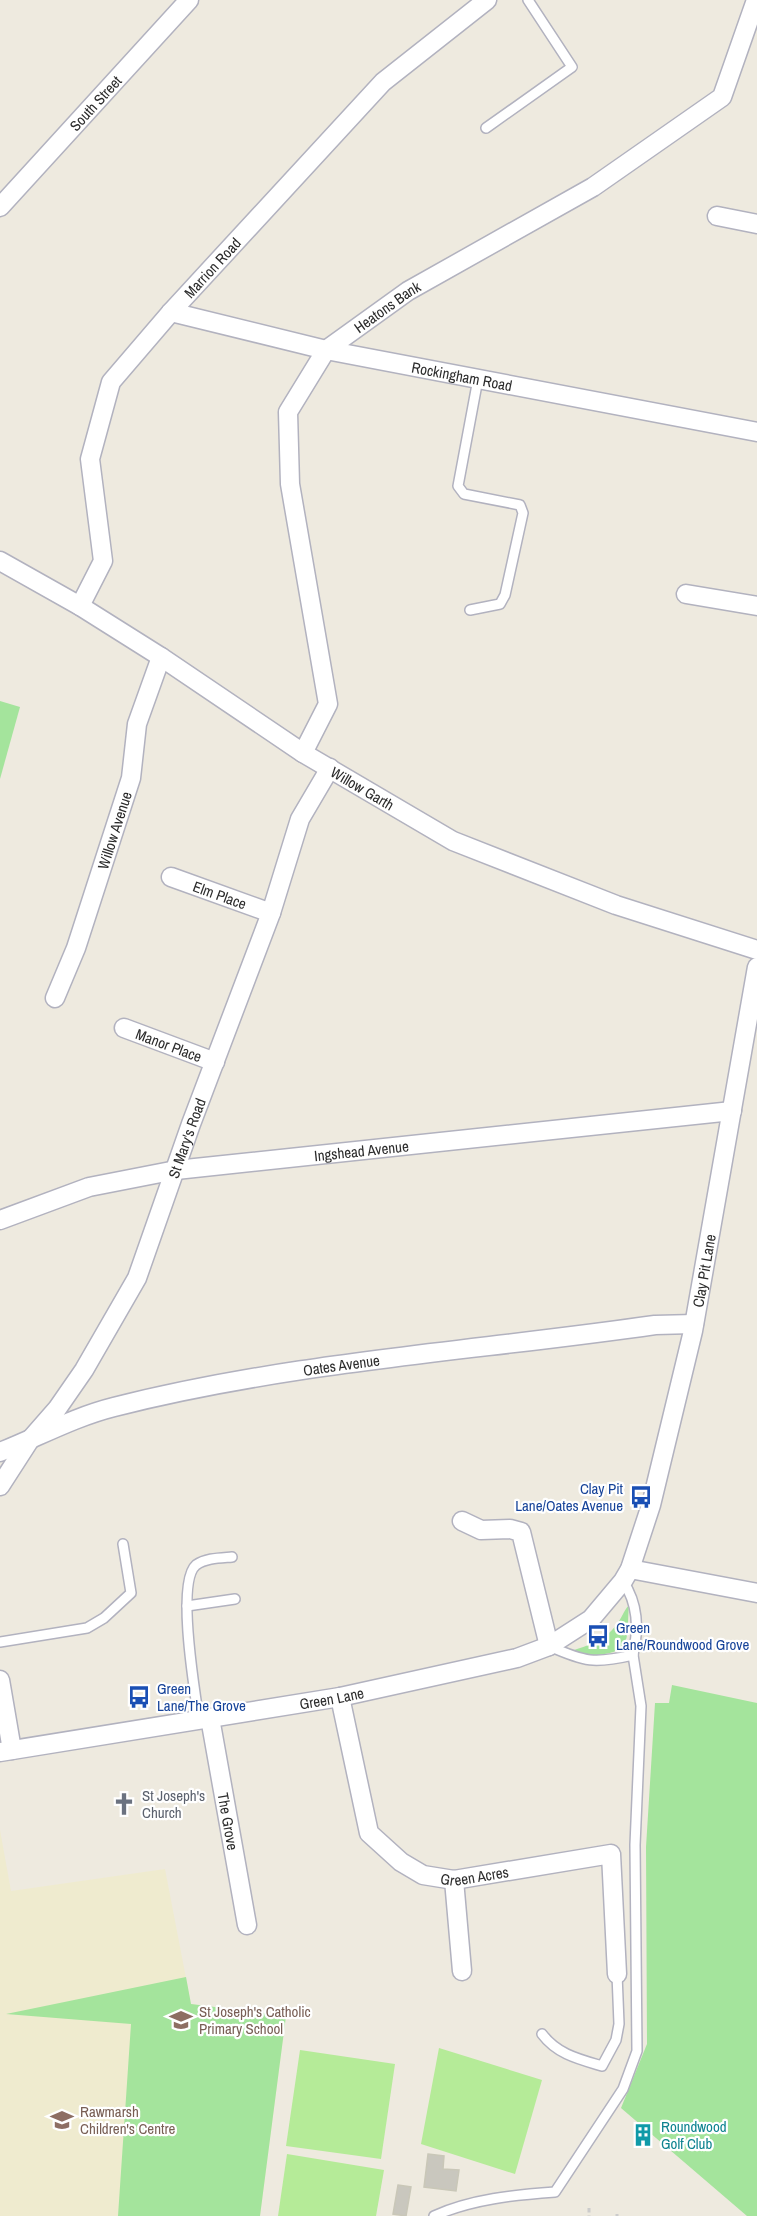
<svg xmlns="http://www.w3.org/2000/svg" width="757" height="2216" font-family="'Archivo Narrow',sans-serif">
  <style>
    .education { fill: #efebcf }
    .green { fill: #a4e49c }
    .pitch { fill: #b5eb98 }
    .building { fill: #c9c7be; stroke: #c9c7b8; stroke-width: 1.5 }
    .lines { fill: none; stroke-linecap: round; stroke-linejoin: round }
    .service-casing { stroke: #b2b2bf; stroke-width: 12 }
    .minor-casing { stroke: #b2b2bf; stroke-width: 21 }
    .path { stroke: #ccc; stroke-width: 3; stroke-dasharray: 4.5 3; stroke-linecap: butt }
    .service { stroke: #fff; stroke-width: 9 }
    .minor { stroke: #fff; stroke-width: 18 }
    .labels { text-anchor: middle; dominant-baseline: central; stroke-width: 4.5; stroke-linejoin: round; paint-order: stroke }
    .street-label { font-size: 15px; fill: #2c2c2c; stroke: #fff }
    .transit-label { font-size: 15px; fill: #164399; stroke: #fff; text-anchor: start }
    .worship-label { font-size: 15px; fill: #5b616d; stroke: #fff; text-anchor: start }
    .education-label { font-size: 15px; fill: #785e54; stroke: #fff; text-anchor: start }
    .culture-label { font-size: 15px; fill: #0d838f; stroke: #fff; text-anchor: start }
  </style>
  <rect width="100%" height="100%" fill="#eeeadf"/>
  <!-- education -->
  <path class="education" d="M0,1830L11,1891L165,1869L191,2004L286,2016L260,2216H0Z"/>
  <!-- green -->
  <g class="green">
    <path d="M0,701L20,707L0,779Z"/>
    <path d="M629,1605C626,1636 634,1652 597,1655C587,1655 580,1657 571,1651C587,1646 606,1640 616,1625C622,1618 623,1612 629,1605Z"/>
    <path d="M672,1685L757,1703V2216H747L621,2108L647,2044L646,1847L655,1703H669Z"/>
    <path d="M186,1977L191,2004L286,2016L260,2216H118L131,2024L6,2014Z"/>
  </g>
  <!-- pitch -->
  <g class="pitch">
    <path d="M439,2048L542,2080L515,2174L421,2144Z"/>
    <path d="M300,2050L395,2064L381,2159L286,2146Z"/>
    <path d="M287,2154L384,2170L376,2216H278Z"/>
  </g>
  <!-- building -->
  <g class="building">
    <path d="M428,2154L444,2156L443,2169L459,2170L456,2191L424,2187Z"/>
    <path d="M398,2185L411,2187L406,2216L393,2214Z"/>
  </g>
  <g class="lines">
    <!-- service casing -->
    <g class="service-casing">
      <g id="service">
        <path d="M486,128L572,67L528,0"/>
        <path d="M470,610L500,604L505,595L523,513L520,505L464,494L458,486L478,379"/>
        <path d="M623,1581C638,1604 639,1628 633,1655"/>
        <path d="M187,1606L235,1599"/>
        <path d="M0,1642L87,1628L104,1618L131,1593L123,1544"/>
        <path d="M199,1720C195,1693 176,1582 196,1565C206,1558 220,1558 232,1557"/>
        <path d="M542,2034C557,2054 578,2059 602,2066L616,2040L619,2024L617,1974"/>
        <path d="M434,2216C472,2199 514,2195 555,2192L623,2089L637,2051L635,1845L641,1706L633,1655C594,1664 585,1662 549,1646"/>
      </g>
    </g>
    <!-- minor casing -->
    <g class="minor-casing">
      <g id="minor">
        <path id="s1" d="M0,207L189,0"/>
        <path d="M717,216L757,224"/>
        <path id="s2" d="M171,312L326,350L757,432"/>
        <path id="s3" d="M0,561L80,606L161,657L303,753L453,841L616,905L757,950"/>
        <path d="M686,594L757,606"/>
        <path id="s4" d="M80,606L103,561L90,459L111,382L171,312L383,82L487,0"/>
        <path id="s5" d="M303,753L328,704L290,484L288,412L326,350L408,291L593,187L722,97L756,0"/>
        <path id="s6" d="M171,877L271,913"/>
        <path id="s7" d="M55,998L76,948L131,778L137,724L161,657"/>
        <path id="s8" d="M124,1028L215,1062"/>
        <path id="s9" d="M0,1220L89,1187L176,1170L732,1111"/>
        <path id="s10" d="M0,1452C38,1437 74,1417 114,1407C291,1362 475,1351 655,1325L694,1324"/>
        <path id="s11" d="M0,1486L29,1441L57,1409L84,1370L137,1278L191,1124L271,913L300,819L330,768"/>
        <path d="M462,1521L481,1530L510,1529L521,1532L549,1646"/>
        <path d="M630,1569L757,1593"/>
        <path d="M0,1680L12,1750"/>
        <path id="s12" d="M340,1697L369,1833L401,1862L423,1875L454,1880L611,1854L617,1974"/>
        <path id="s13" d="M210,1718L247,1925"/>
        <path id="s14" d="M0,1752L340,1697L517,1658L549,1646L591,1619L623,1581L630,1569L651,1505L693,1331L757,967"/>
        <path d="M454,1880L462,1971"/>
      </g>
    </g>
    <!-- path -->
    <g class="path">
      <path d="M589,2208V2216"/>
      <path d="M617,2214V2216"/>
    </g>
    <!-- service -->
    <use href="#service" class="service"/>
    <!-- minor -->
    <use href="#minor" class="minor"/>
  </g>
  <!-- icons -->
  <defs>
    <g id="bus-bare" transform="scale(1.8)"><path d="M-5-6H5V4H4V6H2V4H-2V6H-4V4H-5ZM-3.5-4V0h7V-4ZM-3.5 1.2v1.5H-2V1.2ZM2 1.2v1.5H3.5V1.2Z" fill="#1a4fb4" stroke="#fff" stroke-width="2.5" paint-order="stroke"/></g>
    <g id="church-bare" transform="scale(1.8)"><path d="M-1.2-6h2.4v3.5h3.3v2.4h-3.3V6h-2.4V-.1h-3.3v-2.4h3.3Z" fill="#6b7280" stroke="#fff" stroke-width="2.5" paint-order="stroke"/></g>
    <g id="school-bare" transform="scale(1.8)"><path d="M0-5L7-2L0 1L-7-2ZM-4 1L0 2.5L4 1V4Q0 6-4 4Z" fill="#8d6e63" stroke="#fff" stroke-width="2.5" paint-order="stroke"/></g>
    <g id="building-bare" transform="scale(1.8)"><path d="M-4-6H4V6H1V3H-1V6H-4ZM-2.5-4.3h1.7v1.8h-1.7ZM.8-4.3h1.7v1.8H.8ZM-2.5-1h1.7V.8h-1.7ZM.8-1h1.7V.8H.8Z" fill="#0f9aa8" stroke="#fff" stroke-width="2.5" paint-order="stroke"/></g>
  </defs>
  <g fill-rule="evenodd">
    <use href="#bus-bare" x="641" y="1497"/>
    <use href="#bus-bare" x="598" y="1636"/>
    <use href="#bus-bare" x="139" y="1697"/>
    <use href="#church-bare" x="124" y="1804"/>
    <use href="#school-bare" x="181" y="2020"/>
    <use href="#school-bare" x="62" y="2120"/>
    <use href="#building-bare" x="643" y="2135"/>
  </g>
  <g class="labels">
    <!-- street labels -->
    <g class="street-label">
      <text stroke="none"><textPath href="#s1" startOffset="141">South Street</textPath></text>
      <text stroke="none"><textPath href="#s4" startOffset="386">Marrion Road</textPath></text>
      <text stroke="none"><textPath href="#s5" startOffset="498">Heatons Bank</textPath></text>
      <text stroke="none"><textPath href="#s2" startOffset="298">Rockingham Road</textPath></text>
      <text stroke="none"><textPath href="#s3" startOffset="428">Willow Garth</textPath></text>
      <text stroke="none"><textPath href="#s7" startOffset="178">Willow Avenue</textPath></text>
      <text stroke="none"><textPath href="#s6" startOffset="52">Elm Place</textPath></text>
      <text stroke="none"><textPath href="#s8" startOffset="48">Manor Place</textPath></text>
      <text stroke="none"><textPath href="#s11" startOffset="398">St Mary's Road</textPath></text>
      <text stroke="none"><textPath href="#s9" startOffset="370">Ingshead Avenue</textPath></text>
      <text stroke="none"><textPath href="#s14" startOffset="981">Clay Pit Lane</textPath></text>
      <text stroke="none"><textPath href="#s10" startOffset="354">Oates Avenue</textPath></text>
      <text stroke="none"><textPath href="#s14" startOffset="336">Green Lane</textPath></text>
      <text stroke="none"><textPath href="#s13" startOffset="105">The Grove</textPath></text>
      <text stroke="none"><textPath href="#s12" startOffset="260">Green Acres</textPath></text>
    </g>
    <!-- transit labels -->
    <g class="transit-label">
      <text x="623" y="1488" text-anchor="end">Clay Pit<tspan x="623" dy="17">Lane/Oates Avenue</tspan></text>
      <text x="616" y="1627">Green<tspan x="616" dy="17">Lane/Roundwood Grove</tspan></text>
      <text x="157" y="1688">Green<tspan x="157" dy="17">Lane/The Grove</tspan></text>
    </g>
    <!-- worship labels -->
    <g class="worship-label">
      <text x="142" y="1795">St Joseph's<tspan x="142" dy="17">Church</tspan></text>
    </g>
    <!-- education labels -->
    <g class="education-label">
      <text x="199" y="2011">St Joseph's Catholic<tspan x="199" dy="17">Primary School</tspan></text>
      <text x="80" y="2111">Rawmarsh<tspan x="80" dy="17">Children's Centre</tspan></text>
    </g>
    <!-- culture labels -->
    <g class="culture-label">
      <text x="661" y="2126">Roundwood<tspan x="661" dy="17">Golf Club</tspan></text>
    </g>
  </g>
</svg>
